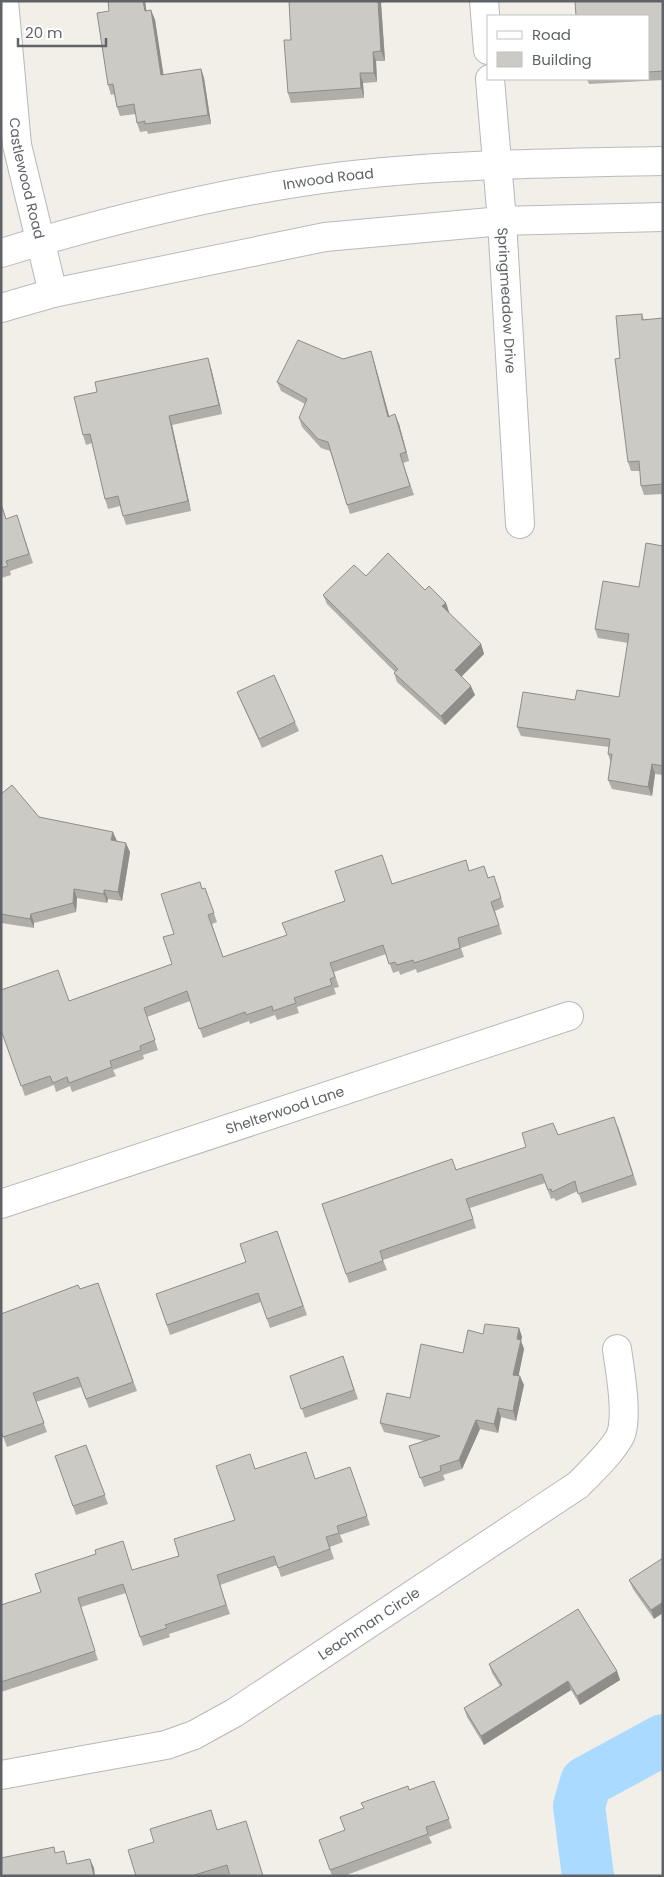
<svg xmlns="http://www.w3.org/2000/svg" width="664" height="1877" font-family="Poppins,sans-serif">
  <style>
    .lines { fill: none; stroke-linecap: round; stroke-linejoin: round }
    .river { stroke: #aadaff; stroke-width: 52 }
    .minor-casing { stroke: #b5b8bc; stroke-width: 30 }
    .secondary-casing { stroke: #b6babf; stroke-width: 30 }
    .minor { stroke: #fff; stroke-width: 28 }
    .secondary { stroke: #fff; stroke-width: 28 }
    .wall { fill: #afaea9 }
    .shaded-wall { fill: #8f8d8a }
    .building { fill: #cccac5; stroke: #8f8d8a }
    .labels { text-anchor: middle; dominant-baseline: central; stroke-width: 4.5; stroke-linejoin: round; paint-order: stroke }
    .street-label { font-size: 14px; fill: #5f6368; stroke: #fff }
  </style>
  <rect width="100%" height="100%" fill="#f1efe8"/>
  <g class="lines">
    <!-- river -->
    <path class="river" d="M588,1876L579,1806L586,1782L663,1740"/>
    <!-- minor casing -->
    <g class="minor-casing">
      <g id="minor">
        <path id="s1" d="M4,1L17,145L53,293"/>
        <path d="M484,1L488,50"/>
        <path id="s2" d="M490,79L502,221L520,524"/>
        <path id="s3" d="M1,1204L569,1016"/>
        <path id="s4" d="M1,1775L166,1745L194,1735L234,1713L578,1485C589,1474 619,1445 622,1431C627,1409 620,1371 617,1349"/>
      </g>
    </g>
    <!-- secondary casing -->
    <g class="secondary-casing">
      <g id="secondary">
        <path id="s5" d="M1,253C113,219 228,190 345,176C450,164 557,163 663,161"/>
        <path d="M1,308L53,293L325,237L502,221L663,217"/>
      </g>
    </g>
    <!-- minor -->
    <use href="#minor" class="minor"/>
    <!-- secondary -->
    <use href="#secondary" class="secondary"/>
  </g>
  <!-- wall -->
  <g class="wall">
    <path d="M108,1H145L146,11L151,10L155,20L163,75L201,69L204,78L211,124L148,134L147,131L140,132L137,123L136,114L120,116L117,107L114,94L111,95L108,85L109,11Z"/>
    <path d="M289,1H384V2L381,3L385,61H376L377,82L363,83L364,98L291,103L288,93L291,32Z"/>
    <path d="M663,1V80L589,84L587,79H648V16Z"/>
    <path d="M642,314L644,320L663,318V494L644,495L641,486L640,471H631L628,462L620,358Z"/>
    <path d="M371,351L374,361L389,416L399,424L409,461L403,463L414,495L350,514L330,451L321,448L302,427L299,418L305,404L281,391L277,382L343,359Z"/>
    <path d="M211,368L222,414L172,425L191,511L126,525L120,506L108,509L105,499L92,443L86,445L83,435Z"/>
    <path d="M1,503L6,519L20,524L33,563L10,571L11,575L1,578Z"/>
    <path d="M663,546V775L655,774L652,796L612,789L608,780L611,763L608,754L609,747L521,736L517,727L575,700L619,697L628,643L598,638L595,629L639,587Z"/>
    <path d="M366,576L425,590L446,603L449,612V613L481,644L484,654L462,676L475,695L445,725L397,682L394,673L395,672L327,604L323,595Z"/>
    <path d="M237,692L295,722L299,731L262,748L241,701Z"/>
    <path d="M1,794L39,817L116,841L130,852L122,901L108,899L107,903L77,898L76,912L34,923V928L1,923Z"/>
    <path d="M470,871L488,878L497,885L504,907L495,911L502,934L461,948L464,957L417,973L416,969L400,975L399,971L393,973L386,954L334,972L339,987L334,988L336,994L297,1007L299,1013L277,1020L275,1015L250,1024L249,1021L203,1038L190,1001L147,1017L158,1050L143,1055L144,1059L113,1070L116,1076L72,1092L70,1086L56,1092L54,1085L25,1096L1,1030L69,1001L172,964L174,934L202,889L205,888L217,922L212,924L223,957L287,935L393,884Z"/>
    <path d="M618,1126L637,1185L582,1203L578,1191L556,1201L554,1198L551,1199L545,1183L470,1208L476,1228L383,1260L387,1270L349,1283L322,1204L456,1170L526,1147L558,1135Z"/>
    <path d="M277,1231L307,1315L270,1328L261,1302L170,1335L156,1294L246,1262Z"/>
    <path d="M98,1283L137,1391L89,1408L81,1387L36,1402L47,1432L7,1447L1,1431L80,1289Z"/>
    <path d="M519,1328L522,1337L521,1341L524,1349L518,1376L524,1385L516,1421L501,1417L498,1433L480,1429L462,1469L443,1475L445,1480L424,1487L409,1446L425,1441L384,1432L380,1423L463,1353Z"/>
    <path d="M343,1356L358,1399L305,1418L290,1376Z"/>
    <path d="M86,1445L108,1504L76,1515L55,1456Z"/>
    <path d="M350,1467L370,1525L340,1535L343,1542L330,1547L334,1559L281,1577L277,1565L220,1585L230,1614L169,1634L170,1637L143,1646L126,1593L81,1607L98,1660L1,1692V1605L132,1570L179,1556L235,1520L255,1469L315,1479Z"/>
    <path d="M663,1558L654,1619L633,1589L629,1580Z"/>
    <path d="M489,1664L617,1671L620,1680L580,1705L571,1690L484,1745L467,1717L464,1708L500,1686L492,1673Z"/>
    <path d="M434,1781L452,1828L429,1837L432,1843L344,1876H332L330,1870L345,1830L363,1808L409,1790Z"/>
    <path d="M217,1830H249L230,1874L225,1876H136Z"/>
  </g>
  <!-- shaded-wall -->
  <g class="shaded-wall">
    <path d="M143,1H145L148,21L145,11Z"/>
    <path d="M378,1H380L381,3L385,61L381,51Z"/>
    <path d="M151,10L155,20L165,84L161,75Z"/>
    <path d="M373,52L376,61L377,82L374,73Z"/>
    <path d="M201,69L204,78L211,124L208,115Z"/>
    <path d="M360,73L363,83L364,98L361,88Z"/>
    <path d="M371,351L374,361L392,426L388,417Z"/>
    <path d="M208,358L211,368L222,414L219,405Z"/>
    <path d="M395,414L399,424L409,461L406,452Z"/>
    <path d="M169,416L172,425L191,511L188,501Z"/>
    <path d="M446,603L449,612L446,616L442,606Z"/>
    <path d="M481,644L484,654L459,679L455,670Z"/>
    <path d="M471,686L475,695L445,725L441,716Z"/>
    <path d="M652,764L655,774L652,796L648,787Z"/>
    <path d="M113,832L117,841L111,840Z"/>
    <path d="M126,843L130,852L122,901L118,892Z"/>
    <path d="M74,889L77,898L76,912L73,903Z"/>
    <path d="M104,890L108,899L107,903L104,894Z"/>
    <path d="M31,914L34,923V928L30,919Z"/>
    <path d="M519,1328L522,1337L521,1341L524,1349L517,1384L513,1375L517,1339Z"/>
    <path d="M520,1376L524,1385L516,1421L513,1411Z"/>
    <path d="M498,1408L501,1417L498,1433L494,1424Z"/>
    <path d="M476,1420L480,1429L462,1469L459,1460Z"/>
    <path d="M663,1602V1613L654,1619L651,1610Z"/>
    <path d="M617,1671L620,1680L580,1705L577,1696Z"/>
    <path d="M568,1681L571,1690L484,1745L481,1736Z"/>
    <path d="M90,1859L94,1868L95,1876H94Z"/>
  </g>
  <!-- building -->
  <g class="building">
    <path d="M108,1H143L145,11L151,10L161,75L201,69L208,115L145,124V121L137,123L134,104L117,107L113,84L108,85L97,13L109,11Z"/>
    <path d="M289,1H378L381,51L373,52L374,73H360L361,88L288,93L284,40H291Z"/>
    <path d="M575,1H663V71L648,72V16H576Z"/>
    <path d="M642,314V320L663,318V484L641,486L639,461L628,462L615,359L620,358L616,316Z"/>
    <path d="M298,340L343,359L371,351L388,417L395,414L406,452L400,454L410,486L347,505L328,442L318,439L299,418L307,399L277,382Z"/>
    <path d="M208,358L219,405L169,416L188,501L123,516L118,496L105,499L90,434L83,435L74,397L97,392L95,382Z"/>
    <path d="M1,504L6,519L17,515L29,554L6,561L8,566L1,568Z"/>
    <path d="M646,543L663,546V766L652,764L648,787L608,780L612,754H608L610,739L517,727L523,692L575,700L577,690L619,697L629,634L595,629L603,581L639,587Z"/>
    <path d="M388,553L425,590L429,586L446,603L442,606L481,644L455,670L471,686L441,716L394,673L398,669L323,595L354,565L366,576Z"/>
    <path d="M274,675L295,722L259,739L237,692Z"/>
    <path d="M12,785L39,817L113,832L111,840L126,843L118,892L104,890V894L74,889L73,903L31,914L30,919L1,914V794Z"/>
    <path d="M382,855L392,884L466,860L469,871L484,866L488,878L494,876L501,898L491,902L499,925L458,938L460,948L414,963L413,960L397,965L395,962L389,964L383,945L330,963L335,977L330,979L332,985L294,998L296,1003L273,1011L272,1006L246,1015L245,1012L199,1029L187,991L144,1008L155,1040L140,1046L141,1050L110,1061L112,1067L69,1083L67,1077L53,1083L50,1076L21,1086L1,1030V990L58,970L69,1001L172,964L163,937L174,934L161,894L200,882L202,889L205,888L214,913L208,915L223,957L287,935L282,923L345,901L335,871Z"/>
    <path d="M614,1117L633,1175L578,1194L575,1181L552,1192L551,1189L548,1190L542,1174L466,1199L473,1219L380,1251L383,1261L346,1274L322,1204L452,1159L456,1170L526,1147L522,1133L553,1123L558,1135Z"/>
    <path d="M277,1231L303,1306L267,1319L258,1293L167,1325L156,1294L246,1262L240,1244Z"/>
    <path d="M98,1283L133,1382L86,1399L78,1377L33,1393L44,1423L3,1437L1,1431V1314L78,1285L80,1289Z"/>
    <path d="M485,1324L519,1328L517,1339L521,1340L513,1375L520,1376L513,1411L498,1408L494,1424L476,1420L459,1460L440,1466L441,1471L420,1478L409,1446L440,1436L380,1423L387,1393L410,1398L421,1344L463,1353L468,1330L483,1334Z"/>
    <path d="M343,1356L354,1390L301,1409L290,1376Z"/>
    <path d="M86,1445L105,1495L73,1506L55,1456Z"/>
    <path d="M306,1452L315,1479L350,1467L367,1516L337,1526L339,1533L326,1537L330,1549L278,1568L274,1556L217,1575L226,1605L165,1625L167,1628L140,1637L123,1584L78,1598L95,1651L1,1682V1605L41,1592L35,1574L96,1554L95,1550L123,1541L132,1570L179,1556L174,1539L235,1520L216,1466L250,1454L255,1469Z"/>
    <path d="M663,1558V1602L651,1610L629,1580Z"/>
    <path d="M578,1609L617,1671L577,1696L568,1681L481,1736L464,1708L502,1685L489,1664Z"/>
    <path d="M434,1781L449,1819L426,1827L428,1834L330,1870L319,1840L345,1830L340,1817L364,1808L361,1803L408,1786L409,1790Z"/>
    <path d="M211,1810L217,1830L246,1821L263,1876H230L227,1865L191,1876H136L128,1850L154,1842L150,1829Z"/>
    <path d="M54,1847L55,1853L64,1851L67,1864L90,1859L94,1876H1V1858Z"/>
  </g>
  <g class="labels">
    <!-- street labels -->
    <g class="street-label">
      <text stroke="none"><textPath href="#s1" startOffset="179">Castlewood Road</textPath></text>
      <text stroke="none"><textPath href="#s5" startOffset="336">Inwood Road</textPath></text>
      <text stroke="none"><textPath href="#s2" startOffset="222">Springmeadow Drive</textPath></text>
      <text stroke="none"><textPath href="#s3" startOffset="299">Shelterwood Lane</textPath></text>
      <text stroke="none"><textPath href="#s4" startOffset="405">Leachman Circle</textPath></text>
    </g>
  </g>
  <!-- border -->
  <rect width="664" height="1877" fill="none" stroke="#5f6368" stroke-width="5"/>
  <!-- legend -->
  <rect x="487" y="15" width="162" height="65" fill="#ffffff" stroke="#bfc1c3"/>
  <rect x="497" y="31" width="25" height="8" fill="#ffffff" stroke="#bfc1c3"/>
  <text x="532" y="40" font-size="15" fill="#5f6368">Road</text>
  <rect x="497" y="52" width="25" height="15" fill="#cccac5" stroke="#bfc1c3"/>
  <text x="532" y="65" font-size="15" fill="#5f6368">Building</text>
  <!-- scale -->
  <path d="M18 38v8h88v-8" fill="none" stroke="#5f6368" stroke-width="2.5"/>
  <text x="25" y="38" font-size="15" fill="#5f6368" stroke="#ffffff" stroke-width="4" paint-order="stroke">20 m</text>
</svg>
